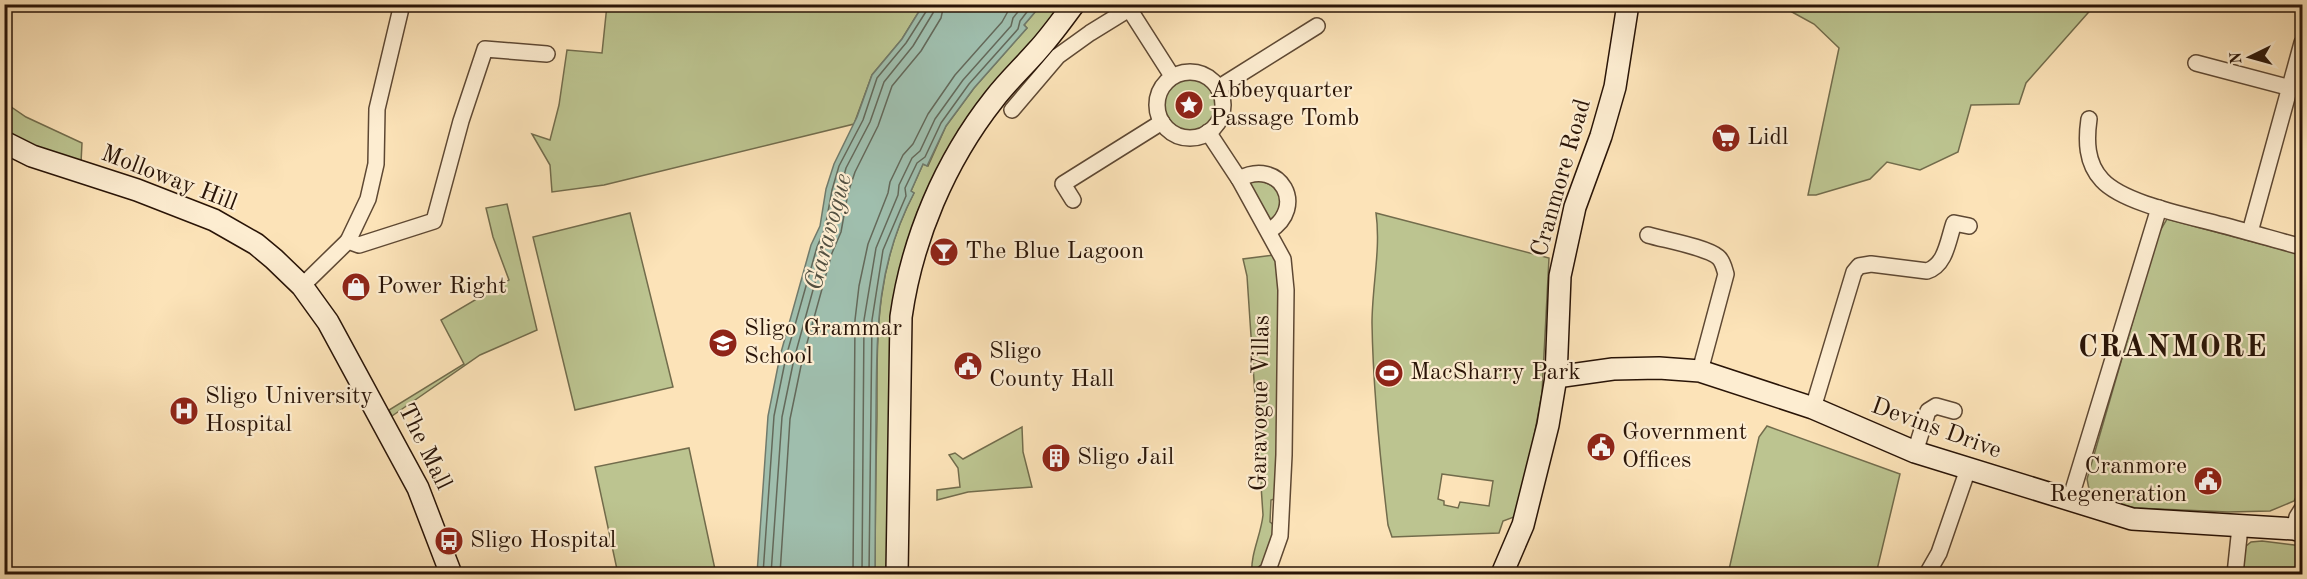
<svg xmlns="http://www.w3.org/2000/svg" width="2307" height="579" font-family="'Old Standard TT',serif">
  <style>
    .green { fill: #bcc490; stroke: #726c4c; stroke-width: 1.5; fill-rule: evenodd }
    .water { fill: #9fbead; stroke: #707a6b; stroke-width: 1.5 }
    .lines { fill: none; stroke-linecap: round; stroke-linejoin: round }
    .shore { stroke: #64695a; stroke-width: 1.5 }
    .street-casing { stroke: #5e4833; stroke-width: 18 }
    .secondary-casing { stroke: #291407; stroke-width: 24 }
    .street { stroke: #fdedd1; stroke-width: 15 }
    .secondary { stroke: #fdedd1; stroke-width: 21 }
    .labels { text-anchor: middle; dominant-baseline: central; stroke-width: 4.5; stroke-linejoin: round; paint-order: stroke }
    .poi-label { font-size: 24px; fill: #291407; stroke: #fdedd1; text-anchor: start }
    .street-label { font-size: 24px; fill: #291407; stroke: #fdedd1 }
    .water-label { font-size: 26px; font-style: italic; fill: #525041; stroke: #fdedd1 }
    .district-label { font-size: 30px; font-weight: bold; letter-spacing: 1.5px; fill: #291407; stroke: #fdedd1 }
  </style>
  <rect width="100%" height="100%" fill="#fce3b8"/>
  <filter id="stains"><feTurbulence type="fractalNoise" baseFrequency=".00333" numOctaves="4"/><feColorMatrix values="0 0 0 0 .2 0 0 0 0 .09 0 0 0 0 .02 0 0 0 .5 -.17"/></filter>
  <radialGradient id="worn" r=".72"><stop offset=".6" stop-color="#630" stop-opacity="0"/><stop offset="1" stop-color="#630" stop-opacity=".3"/></radialGradient>
  <!-- green -->
  <g class="green">
    <path d="M607,5H923L902,39L872,75L854,124L604,185L552,192L550,165L532,134L550,140L559,105L567,50L602,53Z"/>
    <path d="M1041,5H1047L1058,14L909,244L890,574H875C875,521 876,468 877,415C877,334 875,268 914,193L911,191L923,164L928,166L946,126L974,88L1027,28L1024,25Z"/>
    <path d="M1793,5V4L2095,5L2026,83L2019,104L1971,105L1958,152L1920,170L1887,162L1870,179L1816,195H1808L1839,48L1814,24L1792,12Z"/>
    <circle cx="1190" cy="105" r="27"/>
    <path d="M4,102L26,117L82,143L81,163L17,141L5,132Z"/>
    <path d="M1255,180C1279,183 1292,203 1270,220L1249,183Z"/>
    <path d="M507,204L537,330L480,355L392,416L389,410L464,364L441,320L509,280L493,237L486,208Z"/>
    <path d="M630,213L673,387L575,410L533,237Z"/>
    <path d="M1376,213L1549,258L1542,393L1529,464L1514,517L1503,521L1499,533L1392,537L1388,525C1380,458 1373,391 1372,323C1372,287 1381,249 1376,213ZM1442,474L1493,481L1489,506L1460,502L1458,508L1444,505V501L1438,499Z"/>
    <path d="M2167,219L2302,255V485L2294,501L2270,511L2228,512L2136,508L2091,499L2087,479L2158,234Z"/>
    <path d="M1274,255L1278,262L1280,279L1278,498L1271,500L1270,522L1275,526L1266,562L1252,574C1250,555 1261,535 1263,515L1247,276L1243,259Z"/>
    <path d="M1767,426L1900,474L1876,574H1728L1759,437Z"/>
    <path d="M1022,427L1023,452L1032,487L968,492L937,500V490L960,487L958,468L949,455L955,453L963,459Z"/>
    <path d="M689,448L716,574H618L595,467Z"/>
    <path d="M2262,541L2302,546V574H2240L2245,547L2251,542Z"/>
  </g>
  <!-- water -->
  <path class="water" d="M923,5H1041L1024,25L1027,28L974,88L946,126L927,166L923,164L911,191L914,193C875,267 877,334 876,415C876,468 875,521 875,574H757L768,416L780,356L811,245L820,226L826,189L834,164L857,117L872,75L902,39Z"/>
  <g class="lines">
    <!-- shore -->
    <g class="shore">
      <path d="M763,574L774,416L786,357L817,247L825,228L832,190L839,166L863,120L877,78L906,43L927,10L928,4"/>
      <path d="M771,574L782,417L794,359L824,250L833,230L840,191L846,168L870,122L884,82L913,46L933,13L935,4"/>
      <path d="M780,574L790,419L802,361L832,253L841,232L848,193L855,172L878,126L892,86L921,51L941,18L944,4"/>
      <path d="M853,574L855,320L859,286L868,244L888,193L890,182L903,155L913,144L928,114L955,75L1002,22L1012,4"/>
      <path d="M862,574L864,320L876,248L898,195L899,185L912,158L920,151L935,119L963,80L1011,26L1013,18L1024,4"/>
      <path d="M869,574L872,320L883,250L906,196L905,188L917,163L925,157L941,123L969,84L1018,29L1020,21L1033,4"/>
    </g>
    <!-- street casing -->
    <g class="street-casing">
      <g id="street">
        <path d="M1126,4L1172,76"/>
        <path d="M2196,63L2302,91"/>
        <circle cx="1190" cy="105" r="33"/>
        <path d="M1218,88L1317,26"/>
        <path d="M1012,110L1058,56L1090,33L1137,4"/>
        <path d="M2089,119C2086,140 2086,163 2102,180C2124,204 2190,216 2222,225C2249,232 2276,240 2302,247"/>
        <path d="M1208,132L1239,179L1283,259L1286,290L1284,455L1280,536L1268,570L1263,574"/>
        <path d="M1239,179C1280,157 1308,207 1269,231"/>
        <path d="M1073,200L1063,184L1162,122"/>
        <path d="M2250,232L2302,43"/>
        <path d="M1648,235C1665,240 1706,247 1718,257C1723,261 1724,268 1726,274L1700,371"/>
        <path d="M348,241L368,199L376,164L377,109L402,4"/>
        <path d="M302,286L348,241L359,245L434,221L461,121L485,49L547,54"/>
        <path d="M1813,408L1854,272L1859,266L1871,264L1927,271C1946,265 1948,240 1954,223L1969,226"/>
        <path d="M1915,452L1928,411L1936,406L1954,411"/>
        <path d="M2070,500L2159,208"/>
        <path d="M2294,529L2297,517L2302,509"/>
        <path d="M1927,574L1939,553L1968,469"/>
        <path d="M2235,574L2240,527"/>
      </g>
    </g>
    <!-- secondary casing -->
    <g class="secondary-casing">
      <g id="secondary">
        <path d="M4,142L32,156L137,190L214,220L256,244L274,259L302,286L328,322L418,488L451,574"/>
        <path d="M1556,377L1613,369L1659,368L1700,371L1813,408L1915,452L2132,519L2294,529L2302,531"/>
        <path d="M897,574L901,317C912,239 945,161 994,99C1007,82 1023,67 1037,51C1050,37 1062,20 1074,4"/>
        <path d="M1502,574L1523,525L1548,425L1556,377L1560,276L1575,207L1601,136L1615,87L1628,4"/>
      </g>
    </g>
    <!-- street -->
    <use href="#street" class="street"/>
    <!-- secondary -->
    <use href="#secondary" class="secondary"/>
  </g>
  <!-- icons -->
  <defs>
    <g id="sight-disc" transform="scale(1.5)"><circle r="9.5" fill="#8f2418" stroke="#fdedd1"/><path d="M0-6L1.8-2.2L6-1.7L2.9 1.2L3.7 5.4L0 3.3L-3.7 5.4L-2.9 1.2L-6-1.7L-1.8-2.2Z" fill="#fff"/></g>
    <g id="supermarket-disc" transform="scale(1.5)"><circle r="9.5" fill="#8f2418" stroke="#fdedd1"/><path d="M-6-5.5h2.5l.6 2H6L4.5 2H-2.5L-4.4-4H-6ZM-1.5 3.2a1.3 1.3 0 1 0 .1 0ZM3 3.2a1.3 1.3 0 1 0 .1 0Z" fill="#fff"/></g>
    <g id="bar-disc" transform="scale(1.5)"><circle r="9.5" fill="#8f2418" stroke="#fdedd1"/><path d="M-6-5H6L.8 .8V4.5H3.5V6h-7V4.5H-.8V.8Z" fill="#fff"/></g>
    <g id="shop-disc" transform="scale(1.5)"><circle r="9.5" fill="#8f2418" stroke="#fdedd1"/><path d="M-5-2.5h2.3a2.7 3.5 0 0 1 5.4 0H5L5.5 6h-11ZM-1.5-2.5h3a1.5 2.3 0 0 0-3 0Z" fill="#fff"/></g>
    <g id="school-disc" transform="scale(1.5)"><circle r="9.5" fill="#8f2418" stroke="#fdedd1"/><path d="M0-5L7-2L0 1L-7-2ZM-4 1L0 2.5L4 1V4Q0 6-4 4Z" fill="#fff"/></g>
    <g id="civic-disc" transform="scale(1.5)"><circle r="9.5" fill="#8f2418" stroke="#fdedd1"/><path d="M-.6-6.5H3V-4.5H.6V-3L4-1V1h2V6H-6V1h2V-1L-.6-3ZM-1.2 2.5V6h2.4V2.5Z" fill="#fff"/></g>
    <g id="stadium-disc" transform="scale(1.5)"><circle r="9.5" fill="#8f2418" stroke="#fdedd1"/><path d="M0-5a6.5 5 0 1 0 0 10a6.5 5 0 1 0 0-10ZM-3.5-1.8h7v3.6h-7Z" fill="#fff"/></g>
    <g id="hospital-disc" transform="scale(1.5)"><circle r="9.5" fill="#8f2418" stroke="#fdedd1"/><path d="M-5-5h3v3.5h4V-5h3V5h-3V1.5h-4V5h-3Z" fill="#fff"/></g>
    <g id="building-disc" transform="scale(1.5)"><circle r="9.5" fill="#8f2418" stroke="#fdedd1"/><path d="M-4-6H4V6H1V3H-1V6H-4ZM-2.5-4.3h1.7v1.8h-1.7ZM.8-4.3h1.7v1.8H.8ZM-2.5-1h1.7V.8h-1.7ZM.8-1h1.7V.8H.8Z" fill="#fff"/></g>
    <g id="bus-disc" transform="scale(1.5)"><circle r="9.5" fill="#8f2418" stroke="#fdedd1"/><path d="M-5-6H5V4H4V6H2V4H-2V6H-4V4H-5ZM-3.5-4V0h7V-4ZM-3.5 1.2v1.5H-2V1.2ZM2 1.2v1.5H3.5V1.2Z" fill="#fff"/></g>
  </defs>
  <g fill-rule="evenodd">
    <use href="#sight-disc" x="1189" y="105"/>
    <use href="#supermarket-disc" x="1726" y="138"/>
    <use href="#bar-disc" x="944" y="252"/>
    <use href="#shop-disc" x="356" y="287"/>
    <use href="#school-disc" x="723" y="343"/>
    <use href="#civic-disc" x="968" y="366"/>
    <use href="#stadium-disc" x="1389" y="373"/>
    <use href="#hospital-disc" x="184" y="411"/>
    <use href="#civic-disc" x="1601" y="447"/>
    <use href="#building-disc" x="1056" y="458"/>
    <use href="#civic-disc" x="2208" y="481"/>
    <use href="#bus-disc" x="449" y="541"/>
  </g>
  <g class="labels">
    <!-- poi labels -->
    <g class="poi-label">
      <text x="1210" y="91">Abbeyquarter<tspan x="1210" dy="28">Passage Tomb</tspan></text>
      <text x="1747" y="138">Lidl</text>
      <text x="965" y="252">The Blue Lagoon</text>
      <text x="377" y="287">Power Right</text>
      <text x="744" y="329">Sligo Grammar<tspan x="744" dy="28">School</tspan></text>
      <text x="989" y="352">Sligo<tspan x="989" dy="28">County Hall</tspan></text>
      <text x="1410" y="373">MacSharry Park</text>
      <text x="205" y="397">Sligo University<tspan x="205" dy="28">Hospital</tspan></text>
      <text x="1622" y="433">Government<tspan x="1622" dy="28">Offices</tspan></text>
      <text x="1077" y="458">Sligo Jail</text>
      <text x="2187" y="467" text-anchor="end">Cranmore<tspan x="2187" dy="28">Regeneration</tspan></text>
      <text x="470" y="541">Sligo Hospital</text>
    </g>
    <!-- street labels -->
    <g class="street-label">
      <text transform="translate(1562 178) rotate(-74)">Cranmore Road</text>
      <text transform="translate(169 179) rotate(21)">Molloway Hill</text>
      <text transform="translate(1261 403) rotate(-89)">Garavogue Villas</text>
      <text transform="translate(1936 429) rotate(20)">Devins Drive</text>
      <text transform="translate(424 447) rotate(64)">The Mall</text>
    </g>
    <!-- water labels -->
    <g class="water-label">
      <text transform="translate(829 232) rotate(-75)">Garavogue</text>
    </g>
    <!-- district labels -->
    <g class="district-label">
      <text x="2173" y="348">CRANMORE</text>
    </g>
  </g>
  <!-- margin -->
  <rect width="2307" height="579" fill="none" stroke="#fce3b8" stroke-width="24"/>
  <rect x="6" y="6" width="2295" height="567" fill="none" stroke="#291407" stroke-width="3"/>
  <rect x="12" y="12" width="2283" height="555" fill="none" stroke="#291407" stroke-width="1.5"/>
  <!-- north arrow -->
  <g transform="translate(2250 57) rotate(265)" stroke="#fdedd1" stroke-width="4.5" paint-order="stroke">
  <path d="M0-4.5L10 22L0 15L-10 22Z" fill="#291407"/>
  <text y="-9" font-size="16" font-weight="bold" text-anchor="middle" fill="#291407">N</text>
  </g>
  <rect width="100%" height="100%" filter="url(#stains)"/>
  <rect width="100%" height="100%" fill="url(#worn)"/>
</svg>
